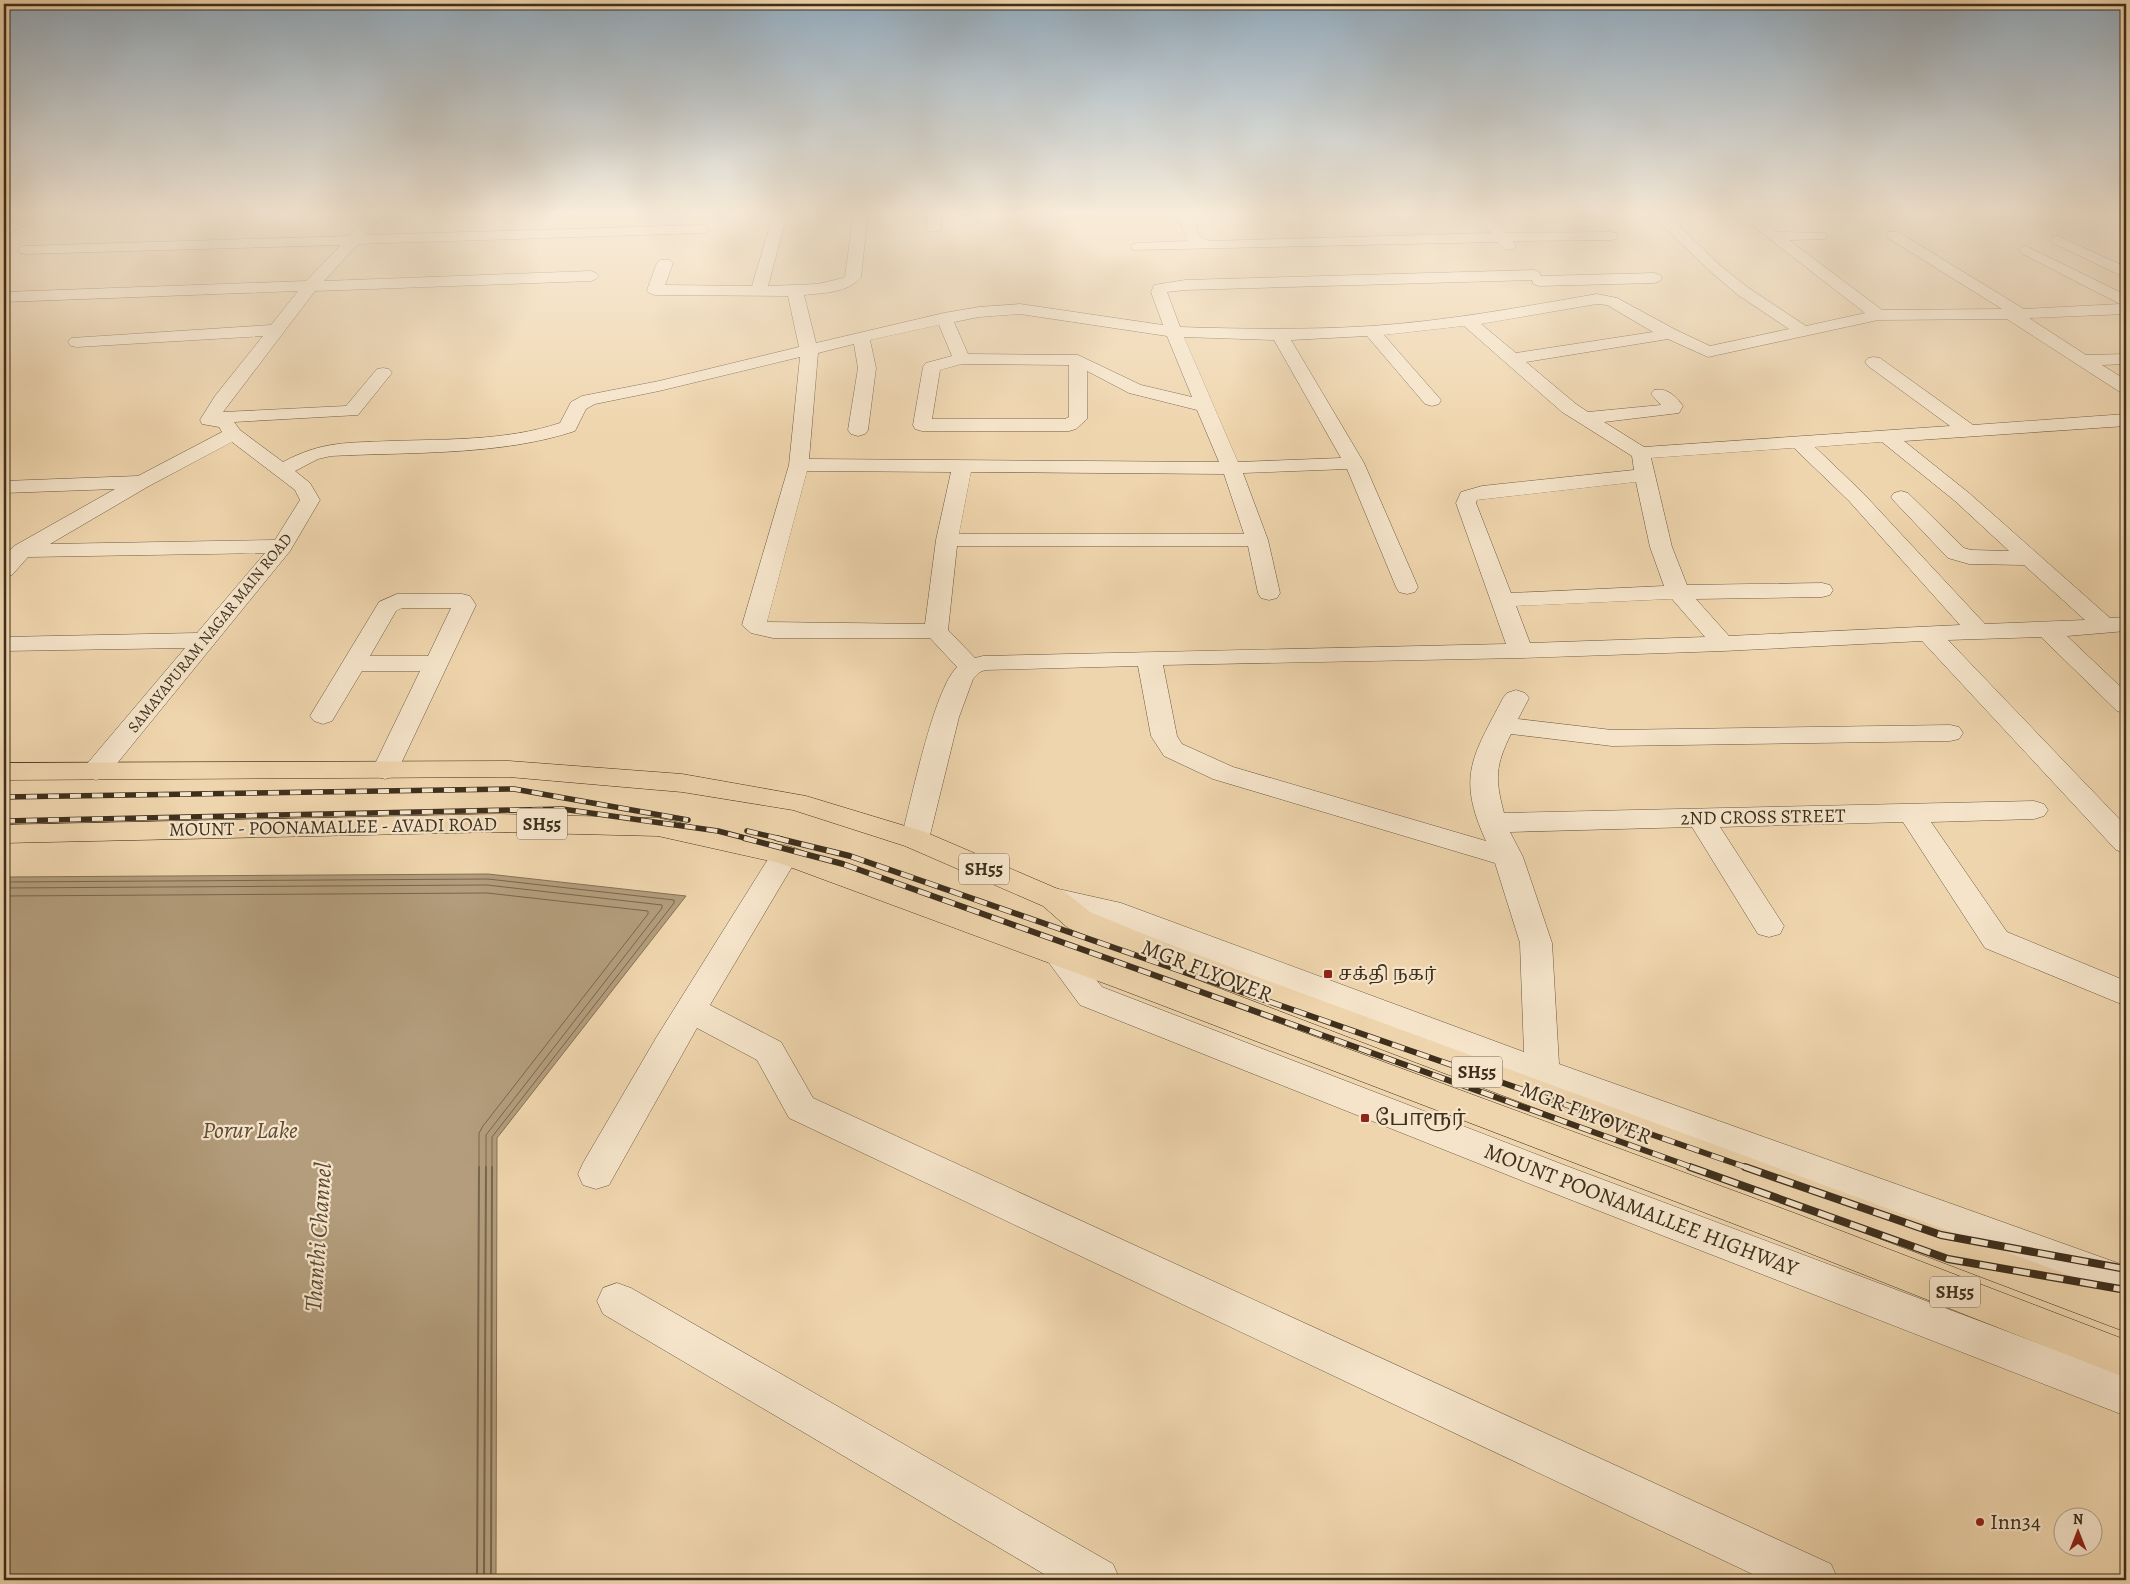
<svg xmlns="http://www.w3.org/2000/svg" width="2130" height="1584" font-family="Alegreya,'Noto Serif Tamil',serif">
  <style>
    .water { fill: #b39d7c; stroke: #847156 }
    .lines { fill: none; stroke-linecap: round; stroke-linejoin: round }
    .shore-far1 { stroke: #78664c; stroke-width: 1 }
    .shore { stroke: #78664c; stroke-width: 2 }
    .minor-casing { stroke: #6a5841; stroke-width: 1 }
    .major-casing { stroke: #3e2f1d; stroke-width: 1 }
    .highway-casing { stroke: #3e2f1d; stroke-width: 1 }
    .minor { fill: #f5e4ca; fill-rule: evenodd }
    .major { fill: #efd5ad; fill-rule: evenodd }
    .highway { fill: #efd5ad; fill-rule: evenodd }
    .rail-far2-casing { stroke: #3e2f1d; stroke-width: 5.5 }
    .rail-far1-casing { stroke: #3e2f1d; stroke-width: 6 }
    .rail-casing { stroke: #3e2f1d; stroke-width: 8 }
    .rail-far2 { stroke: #f5e4ca; stroke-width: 4; stroke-dasharray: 11; stroke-linecap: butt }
    .rail-far1 { stroke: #f5e4ca; stroke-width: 4.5; stroke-dasharray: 13; stroke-linecap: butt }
    .rail { stroke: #f5e4ca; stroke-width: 5.5; stroke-dasharray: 17; stroke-linecap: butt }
    .poi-dot { fill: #8f2418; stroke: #f5e4ca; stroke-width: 2 }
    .labels { text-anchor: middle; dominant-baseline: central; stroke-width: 4.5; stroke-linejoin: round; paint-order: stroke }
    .far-street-label { font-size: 16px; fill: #3e2f1d; stroke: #f5e4ca }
    .shield { fill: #f5e4ca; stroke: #756551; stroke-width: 1 }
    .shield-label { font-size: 18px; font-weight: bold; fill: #3e2f1d }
    .street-label { font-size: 19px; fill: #3e2f1d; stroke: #f5e4ca }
    .poi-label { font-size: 19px; fill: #3e2f1d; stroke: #f5e4ca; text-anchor: start }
    .near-street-label { font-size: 22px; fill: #3e2f1d; stroke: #f5e4ca }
    .near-poi-label { font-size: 22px; fill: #3e2f1d; stroke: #f5e4ca; text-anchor: start }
    .near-water-label { font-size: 24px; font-style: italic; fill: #5b4a35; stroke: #f5e4ca }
  </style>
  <rect width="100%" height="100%" fill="#efd5ad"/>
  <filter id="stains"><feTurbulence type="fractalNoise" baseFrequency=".004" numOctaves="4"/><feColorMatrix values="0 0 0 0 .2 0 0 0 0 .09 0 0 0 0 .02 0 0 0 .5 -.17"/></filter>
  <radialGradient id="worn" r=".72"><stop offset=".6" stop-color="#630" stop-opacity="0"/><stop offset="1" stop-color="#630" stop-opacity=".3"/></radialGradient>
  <!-- water -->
  <path class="water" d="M488,874L686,896L497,1138L496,1580H4V877Z"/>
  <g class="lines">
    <!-- shore-far1 -->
    <g class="shore-far1">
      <path d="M4,882L488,879L674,900V903L492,1137V1168"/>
      <path d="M4,888L487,885L662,905V908L486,1135V1168"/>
      <path d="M4,896L487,893L648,911V914L483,1126L479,1133V1168"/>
    </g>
    <!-- shore -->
    <g class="shore">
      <path d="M477,1580L479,1167"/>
      <path d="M484,1580L486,1167"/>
      <path d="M491,1580L492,1167"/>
    </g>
    <!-- minor casing -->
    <g class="minor-casing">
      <g id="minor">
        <path d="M371,212H386L366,235L701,225L706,226L708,229L706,232L701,233L358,244L324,281L591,271L596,273L599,276L596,279L591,281L315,291L223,412L346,406L377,369L383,368L389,369L392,373L358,415L234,422L240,430L283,462C322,441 347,443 390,441C446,439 506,441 560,423L571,402L582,396L659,381L799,347L788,296L655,295L649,293L647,290L657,263L660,260H670L673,263L665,285L752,286L772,219L774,216H784L786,219L768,286L818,284L843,278L845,276L854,212H868L861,277C849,293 822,293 804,295L816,343L944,313L979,307L1020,304L1163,325L1151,292L1154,285L1185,280L1534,270L1539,272L1541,276L1654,273L1660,275L1662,278L1660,281L1654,283L1539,286L1533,284L1532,280L1185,290L1167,292L1180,327C1244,329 1307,330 1371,326C1447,321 1522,307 1597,294L1617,298L1676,330L1710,346L1789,329L1738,295L1712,273L1656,219L1654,216L1659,212L1666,213L1722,267L1750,289L1806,326L1865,313L1735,212H1751L1777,232L1825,233L1827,236L1825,239L1789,240L1882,310L2002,309L1888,238L1886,235L1888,232H1898L2024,309L2120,304L2021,253L2019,250L2021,247L2026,246L2126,295V314L2029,318L2086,355L2126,354V364L2102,365L2126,380V393L2120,392L2007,319L1878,320L1708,357L1668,339L1526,362L1576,404L1588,412L1661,405L1651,394L1654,390C1666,387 1676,396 1683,406L1679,413L1604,422L1644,447L1950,426L1868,366L1865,362L1868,358L1874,357L1880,358L1973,425L2126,414V426L1904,441L1969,493L2110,618L2126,617V631L2067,636L2126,692V714L2117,711L2041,637L1948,640L2126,826V853L2116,850L1922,641L1723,651L1521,658L1163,665L1177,736L1182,744L1233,767L1486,841C1456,776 1473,756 1503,698L1507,693L1516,690L1525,693L1529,698L1518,719L1612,730L1950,725L1959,727L1963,733L1959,739L1950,741L1612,746L1511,734C1495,766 1495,779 1504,813L2034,801L2044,804L2048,810L2044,816L2034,819L1931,822L2007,932L2126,981V1006L1985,948L1903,822L1720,827L1784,926L1780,934L1769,937L1758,934L1692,827L1510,832L1523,857L1552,943L1559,1064L2126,1266V1302L1530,1082L1104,920L1043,906L1039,899L1043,892L1054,888L1121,903L1524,1052L1520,943L1495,863L1213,779L1164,756L1151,736L1138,666L985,670L980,672L973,679L959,717L929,839L925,846L915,849L905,846L901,839C911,802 933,691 957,667L930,638H773L751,633L742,625L789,465L800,357L659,391L595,404L586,409L575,431C500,456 409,452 331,456L318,459L295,471L310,483L320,500L290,551L106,777L96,780L86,777L82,771L86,765L185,648L4,651V637L197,633L265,553L28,557L12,575L4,577V557L14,546L115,489L4,493V481L138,476L222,432L219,427L202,424L200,420L215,396L263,336L77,347L71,346L68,342L71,338L271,325L298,291L4,302V292L306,281L341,245L25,254L20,253L18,250L20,247L25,246L349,236ZM1597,304L1607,305L1653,332L1516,353L1481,324ZM1020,314L1167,336L1192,397L1141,385L1078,355L968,354L954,322L979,317ZM939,325L952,356L926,363L923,367L913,425L915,429L922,431H1069L1076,429L1087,419V371L1129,393L1197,410L1219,462L809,459L818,353L854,344L858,368L848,430L851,434L858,436L865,434L868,430L876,368L870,340ZM1464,326L1562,412L1632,456L1634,470L1482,486L1461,492L1456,503L1506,644L983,656L975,658L948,630L957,546H1248L1258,593L1261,598L1269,600L1277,598L1280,593L1268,540L1243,473L1347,469L1396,587L1399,592L1407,594L1415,592L1418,587L1364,463L1291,340L1367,336L1425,404L1432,406L1439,404L1441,400L1384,335ZM1184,337L1274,340L1341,458L1238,462ZM962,364L1069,365V417L1065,419H932L940,370ZM232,442L295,490L300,500L275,540L50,544L149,486ZM1882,442L1955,501L2009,551L1971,550L1964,548L1908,493L1901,491L1894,493L1891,497L1894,501L1948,558L1969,564L2024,565L2085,620L1985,624L1863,493L1815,447ZM1794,448L1849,501L1960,625L1729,636L1696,599L1822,597L1830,595L1833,590L1830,585L1822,583L1687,585L1672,547L1651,458ZM807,471L951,472L936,540L925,624L767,622ZM971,472L1224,474L1244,534H959ZM1636,482L1650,547L1664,586L1511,593L1476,503L1477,500ZM1672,599L1705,637L1530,643L1516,606Z"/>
        <path d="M927,212H941V228L939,231H929L927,228Z"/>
        <path d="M1176,212H1190L1200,237L1210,241L1491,233L1474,212H1489L1506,233L1611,232L1616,233L1618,236L1616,239L1611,240L1513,241L1516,246L1514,249C1505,251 1503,248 1498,242L1133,250L1131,247L1133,244L1138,243L1187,241Z"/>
        <path d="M2058,236L2126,267V278L2053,243L2051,240L2053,237Z"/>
        <path d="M397,594H462L470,596L476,605L398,770L395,776L385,779L375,776L372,770L420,671H362L332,721L323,724L314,721L310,716L379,602ZM402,608H451L428,656H370L396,611Z"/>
        <path d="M785,845L795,848L799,855L710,1005L781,1042L813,1098L1831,1564L1838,1580H1765L789,1118L757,1060L697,1028L609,1185L596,1189L583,1185L578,1174L583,1163L656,1038L775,848Z"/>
        <path d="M1060,945L1071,948L1102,987L1564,1165L2126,1376V1416L1538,1187L1080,1005L1044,956L1049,948Z"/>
        <path d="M617,1283L631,1288L1113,1564L1120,1580H1054L603,1314L597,1301L603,1288Z"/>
      </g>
    </g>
    <!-- major casing -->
    <g class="major-casing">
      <g id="major">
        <path d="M509,761L682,774L806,796L925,832L1065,892L1090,912L1168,944L2126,1296V1332L1146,960L1068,928L1043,906L905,846L793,810L682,792L509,777L4,780V763Z"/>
        <path d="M495,814L658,818L795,848L1139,972L1797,1214L2126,1340V1378L1771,1238L1117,988L779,863L658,836L495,832L4,843V825Z"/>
      </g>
    </g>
    <!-- highway casing -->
    <g class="highway-casing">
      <path id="highway" d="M26,212H44L9,234L4,235V225Z"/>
    </g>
    <!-- minor -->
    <use href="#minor" class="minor"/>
    <!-- major -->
    <use href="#major" class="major"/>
    <!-- highway -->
    <use href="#highway" class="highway"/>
    <!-- rail-far2 casing -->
    <g class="rail-far2-casing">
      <g id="rail-far2">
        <path d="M4,797L514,789L688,820"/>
        <path d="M4,821L562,809L718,831L749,839"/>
        <path d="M747,831L781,839"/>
      </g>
    </g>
    <!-- rail-far1 casing -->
    <g class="rail-far1-casing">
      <g id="rail-far1">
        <path d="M744,838L843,864L1694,1168"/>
        <path d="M776,838L850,856L1748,1168"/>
      </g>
    </g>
    <!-- rail casing -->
    <g class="rail-casing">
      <g id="rail">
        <path d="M1690,1167L1948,1259L2126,1290"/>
        <path d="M1745,1167L1941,1235L2126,1269"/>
      </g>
    </g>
    <!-- rail-far2 -->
    <use href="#rail-far2" class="rail-far2"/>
    <!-- rail-far1 -->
    <use href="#rail-far1" class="rail-far1"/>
    <!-- rail -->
    <use href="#rail" class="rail"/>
  </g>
  <!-- sky -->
  <linearGradient id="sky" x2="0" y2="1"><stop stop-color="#93abbd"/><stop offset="0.49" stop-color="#f8ecda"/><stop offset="1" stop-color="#f8ecda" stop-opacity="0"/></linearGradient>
  <rect width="2130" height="434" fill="url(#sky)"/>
  <!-- markers -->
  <g class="poi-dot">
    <rect x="1323" y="969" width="10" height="10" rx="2.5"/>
    <rect x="1360" y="1113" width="10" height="10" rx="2.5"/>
    <circle cx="1980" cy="1522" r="5"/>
  </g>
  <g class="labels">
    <!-- far-street labels -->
    <g class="far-street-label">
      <text transform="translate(210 633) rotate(-51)">SAMAYAPURAM NAGAR MAIN ROAD</text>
    </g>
    <!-- shield labels -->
    <g class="shield">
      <rect x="517" y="808.5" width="50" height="31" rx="4"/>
      <rect x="959" y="853.5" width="50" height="31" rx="4"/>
      <rect x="1452" y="1056.5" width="50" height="31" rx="4"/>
      <rect x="1930" y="1276.5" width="50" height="31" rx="4"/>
    </g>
    <g class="shield-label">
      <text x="542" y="824">SH55</text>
      <text x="984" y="869">SH55</text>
      <text x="1477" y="1072">SH55</text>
      <text x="1955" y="1292">SH55</text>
    </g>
    <!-- street labels -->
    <g class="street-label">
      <text transform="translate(1763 817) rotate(-1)">2ND CROSS STREET</text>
      <text transform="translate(333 827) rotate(-1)">MOUNT - POONAMALLEE - AVADI ROAD</text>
    </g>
    <!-- poi labels -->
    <g class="poi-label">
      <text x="1338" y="974">சக்தி நகர்</text>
    </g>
    <!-- near-street labels -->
    <g class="near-street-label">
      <text transform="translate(1207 971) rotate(21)">MGR FLYOVER</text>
      <text transform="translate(1586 1113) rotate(21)">MGR FLYOVER</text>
      <text transform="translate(1641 1210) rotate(21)">MOUNT POONAMALLEE HIGHWAY</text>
    </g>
    <!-- near-poi labels -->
    <g class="near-poi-label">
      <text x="1375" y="1118">போரூர்</text>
      <text x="1990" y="1522">Inn34</text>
    </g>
    <!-- near-water labels -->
    <g class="near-water-label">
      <text x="250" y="1130">Porur Lake</text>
      <text transform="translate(318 1237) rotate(-86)">Thanthi Channel</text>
    </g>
  </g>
  <!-- margin -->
  <rect width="2130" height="1584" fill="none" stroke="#efd5ad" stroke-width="20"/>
  <rect x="5" y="5" width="2120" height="1574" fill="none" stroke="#3e2f1d" stroke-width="2.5"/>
  <rect x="10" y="10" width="2110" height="1564" fill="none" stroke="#3e2f1d"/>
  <!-- north arrow -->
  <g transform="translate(2078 1532)"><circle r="24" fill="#f5e4ca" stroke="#ac9c85"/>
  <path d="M0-4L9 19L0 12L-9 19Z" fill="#8f2418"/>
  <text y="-8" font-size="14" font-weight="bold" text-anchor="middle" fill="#3e2f1d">N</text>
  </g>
  <rect width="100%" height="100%" filter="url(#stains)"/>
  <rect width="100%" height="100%" fill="url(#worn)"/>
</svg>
